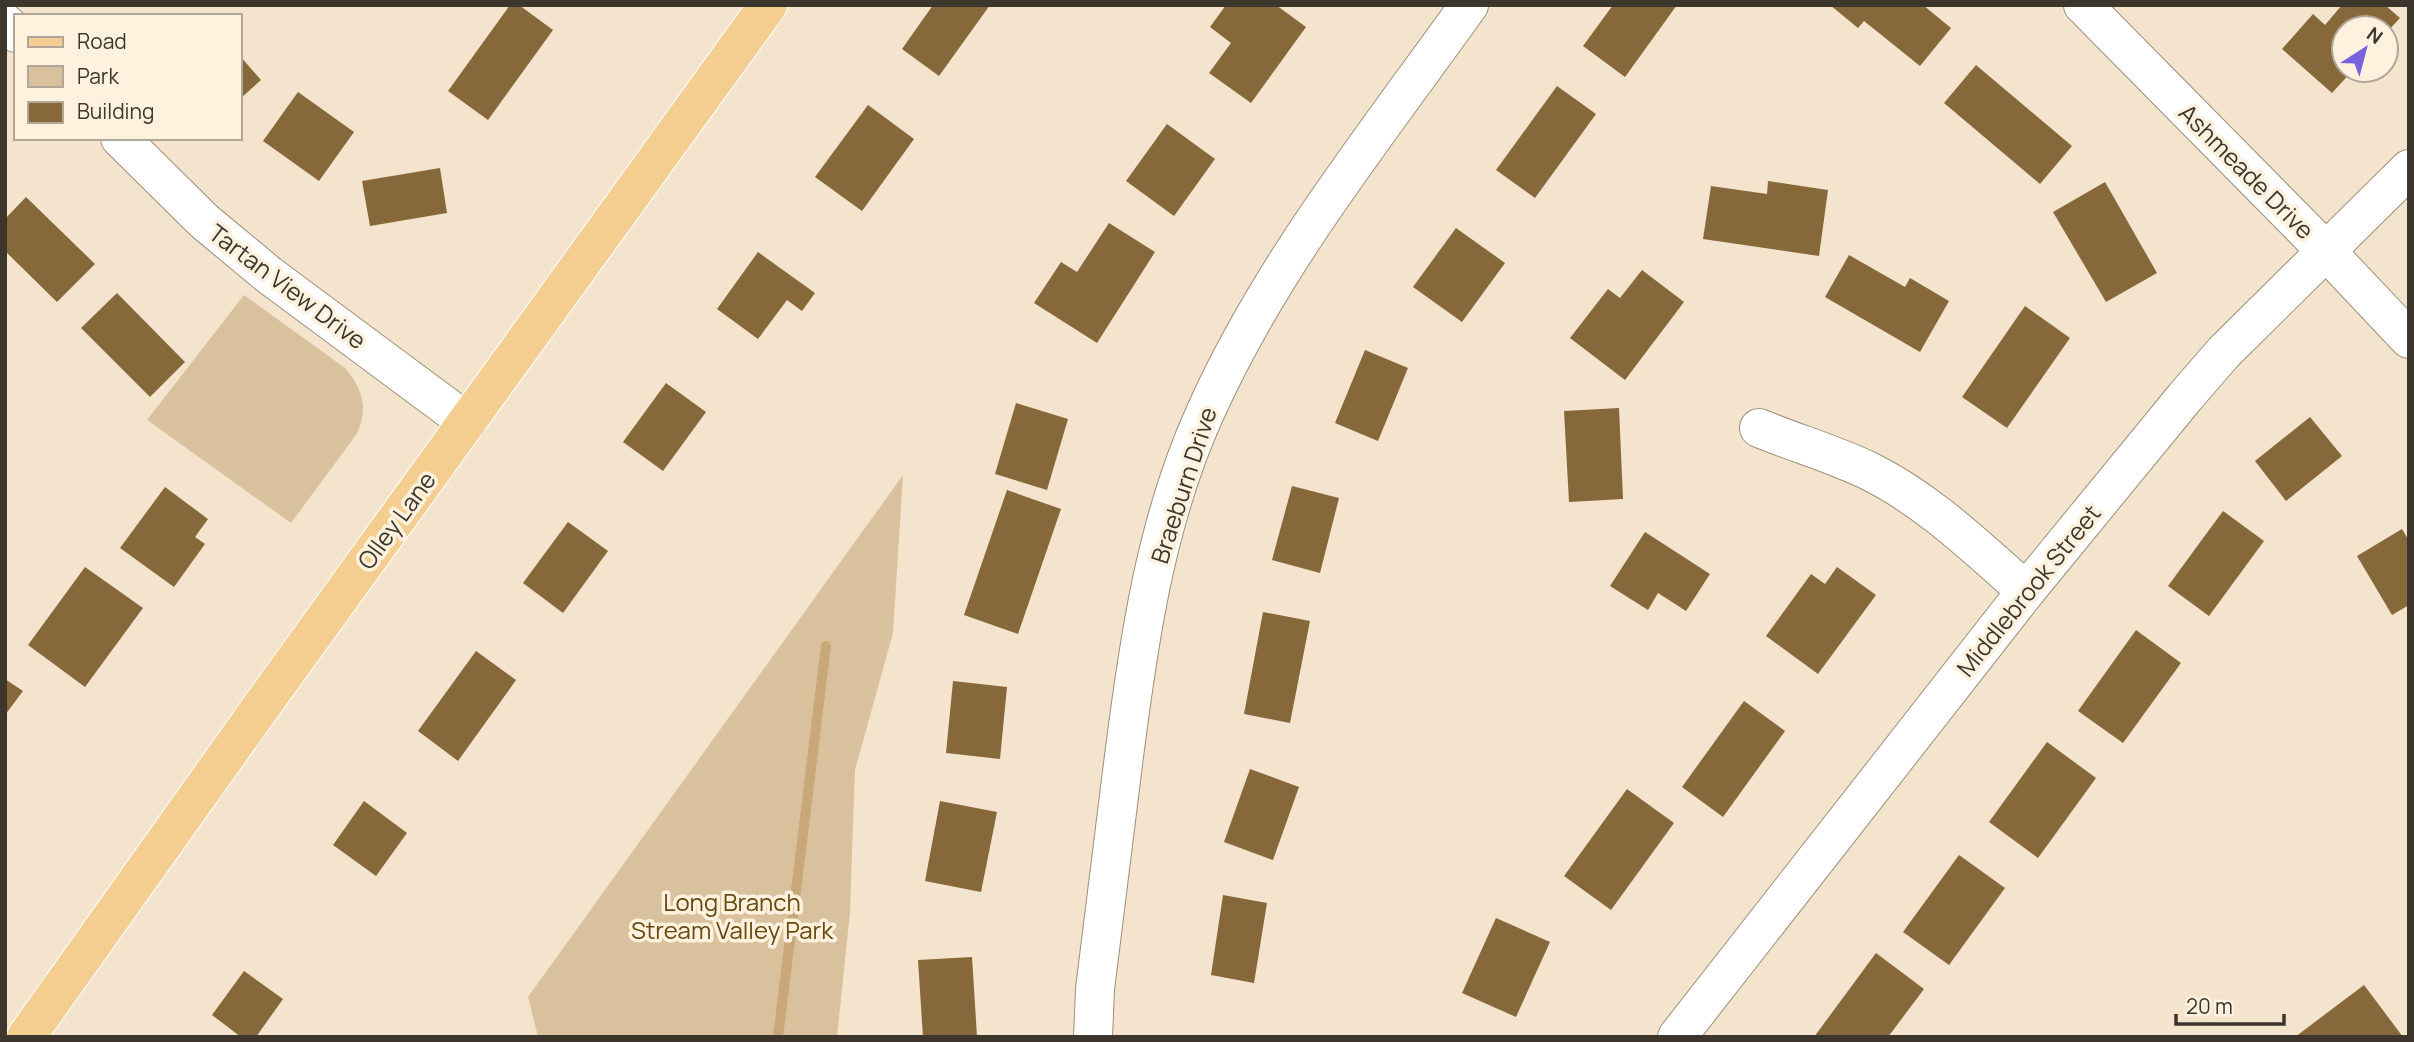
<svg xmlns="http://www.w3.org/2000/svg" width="2414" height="1042" font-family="Manrope,sans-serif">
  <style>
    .green { fill: #d9c19e }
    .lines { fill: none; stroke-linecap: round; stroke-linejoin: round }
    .stream { stroke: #c8a878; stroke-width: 10 }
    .building { fill: #86683a }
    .minor-casing { stroke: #9d8f7a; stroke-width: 40 }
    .major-casing { stroke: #fff; stroke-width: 40 }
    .minor { stroke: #fff; stroke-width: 38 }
    .major { stroke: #f4ce91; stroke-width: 38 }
    .labels { text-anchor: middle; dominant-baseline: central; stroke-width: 7; stroke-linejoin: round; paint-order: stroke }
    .street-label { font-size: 24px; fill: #3d362d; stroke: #fef2df }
    .park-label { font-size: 24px; fill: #68480c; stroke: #fef2df }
  </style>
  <rect width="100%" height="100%" fill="#f4e4cd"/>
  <!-- green -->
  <g class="green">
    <path d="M244,295L345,368C363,389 369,410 356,435L291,523L147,420Z"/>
    <path d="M903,475L893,633L855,770L850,912L837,1037H538L528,997Z"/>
  </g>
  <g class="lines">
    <!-- stream -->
    <path class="stream" d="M778,1037L826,646"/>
  </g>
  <!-- building -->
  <g class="building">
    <path d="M510,5H519L553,30L488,120L448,91Z"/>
    <path d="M933,5H990L939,76L902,49Z"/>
    <path d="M1226,5H1276L1306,27L1251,103L1209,73L1231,43L1210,27Z"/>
    <path d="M1613,5H1677L1625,77L1583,46Z"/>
    <path d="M1830,5H1923L1951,28L1920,66L1864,21L1858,28Z"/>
    <path d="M2342,5H2385L2400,18L2386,33V28H2344V70H2353L2332,93L2282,49L2313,14L2325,25Z"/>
    <path d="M240,56L261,80L240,99Z"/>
    <path d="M1976,65L2072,146L2040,184L1944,103Z"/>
    <path d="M1557,86L1596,114L1535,198L1496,170Z"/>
    <path d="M298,92L354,132L319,181L263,141Z"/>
    <path d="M868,105L914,139L862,211L815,177Z"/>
    <path d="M1167,124L1215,159L1174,216L1126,181Z"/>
    <path d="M440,168L447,213L370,226L362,181Z"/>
    <path d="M1768,181L1828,190L1819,256L1703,239L1711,186L1767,194Z"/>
    <path d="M2105,182L2157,273L2106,302L2053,212Z"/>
    <path d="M26,197L95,264L57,302L5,251V219Z"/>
    <path d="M1109,223L1155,252L1097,343L1034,303L1061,262L1077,272Z"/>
    <path d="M1456,228L1505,263L1462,322L1413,287Z"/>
    <path d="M758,252L815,293L802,311L787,300L758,339L717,309Z"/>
    <path d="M1849,255L1905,287L1910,278L1949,301L1920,352L1825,297Z"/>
    <path d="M1642,270L1684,302L1625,380L1570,338L1608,289L1620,298Z"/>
    <path d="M117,293L185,362L150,397L81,328Z"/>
    <path d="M2025,306L2070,338L2007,428L1962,397Z"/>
    <path d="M1365,350L1408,368L1378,441L1335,423Z"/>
    <path d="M666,383L706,412L663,471L623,442Z"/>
    <path d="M1016,403L1068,419L1047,490L995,474Z"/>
    <path d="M1619,408L1623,499L1569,502L1564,411Z"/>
    <path d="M2310,417L2342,456L2286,501L2255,461Z"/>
    <path d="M1292,486L1339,498L1320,573L1272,560Z"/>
    <path d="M165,487L208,519L195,537L205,544L174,587L120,548Z"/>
    <path d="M1007,490L1061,509L1018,634L964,615Z"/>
    <path d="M2223,511L2264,541L2209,616L2168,586Z"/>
    <path d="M568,522L608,551L563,613L523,583Z"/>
    <path d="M2402,529L2409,541V605L2392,615L2357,556Z"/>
    <path d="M1645,532L1710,574L1686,611L1658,593L1648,610L1610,586Z"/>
    <path d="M85,567L143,608L85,687L28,645Z"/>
    <path d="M1837,567L1876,595L1818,674L1766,636L1811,574L1825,584Z"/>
    <path d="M1263,612L1310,621L1290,723L1244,714Z"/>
    <path d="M2136,630L2181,663L2123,743L2078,711Z"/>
    <path d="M476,651L516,680L458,761L418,731Z"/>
    <path d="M5,679L23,691L5,715Z"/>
    <path d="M953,681L1007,687L1000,759L946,753Z"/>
    <path d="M1744,701L1785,731L1723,817L1682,787Z"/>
    <path d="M2047,742L2096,778L2038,858L1989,822Z"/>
    <path d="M1250,769L1299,787L1273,860L1224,842Z"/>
    <path d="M1627,789L1674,823L1611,910L1564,876Z"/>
    <path d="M364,801L407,833L376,876L333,845Z"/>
    <path d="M940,801L997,812L981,892L925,881Z"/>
    <path d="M1959,855L2005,888L1949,965L1903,932Z"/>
    <path d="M1223,895L1267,903L1254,983L1211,975Z"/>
    <path d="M1496,918L1550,942L1516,1017L1462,993Z"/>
    <path d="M1876,953L1924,989L1888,1037H1814Z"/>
    <path d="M972,957L977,1037H923L918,960Z"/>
    <path d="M244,971L283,999L256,1037H241L212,1015Z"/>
    <path d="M2364,985L2403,1037H2295Z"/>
  </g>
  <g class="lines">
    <!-- minor casing -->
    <g class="minor-casing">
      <g id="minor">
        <path d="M2083,5L2326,251L2409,339"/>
        <path d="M5,23L16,33"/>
        <path d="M120,138L204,221L269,275L467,422"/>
        <path d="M1759,428C1795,443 1834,454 1869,471C1928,500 1977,548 2026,591"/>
        <path d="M1093,1037L1095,989C1104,914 1113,839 1123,764C1138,645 1155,523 1205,413C1271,265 1375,137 1469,5"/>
        <path d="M1677,1037L2026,591L2185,397L2224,352L2409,169"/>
      </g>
    </g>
    <!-- major casing -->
    <g class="major-casing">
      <path id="major" d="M26,1037L258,711L768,5"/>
    </g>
    <!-- minor -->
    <use href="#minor" class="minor"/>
    <!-- major -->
    <use href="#major" class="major"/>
  </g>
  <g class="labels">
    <!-- street labels -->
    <g class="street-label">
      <text transform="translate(2247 171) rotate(45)">Ashmeade Drive</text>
      <text transform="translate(288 286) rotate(37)">Tartan View Drive</text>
      <text transform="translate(1183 485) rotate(-72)">Braeburn Drive</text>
      <text transform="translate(396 520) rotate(-54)">Olley Lane</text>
      <text transform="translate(2028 590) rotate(-51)">Middlebrook Street</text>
    </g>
    <!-- park labels -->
    <g class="park-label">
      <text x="732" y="901">Long Branch<tspan x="732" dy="28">Stream Valley Park</tspan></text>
    </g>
  </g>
  <!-- border -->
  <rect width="2414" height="1042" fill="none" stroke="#3d362d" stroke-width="14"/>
  <!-- legend -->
  <rect x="14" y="14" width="228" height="126" fill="#fef2df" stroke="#b1a798" stroke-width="2"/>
  <rect x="28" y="37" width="35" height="10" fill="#f4ce91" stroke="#b1a798" stroke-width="2"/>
  <text x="77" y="49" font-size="21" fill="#3d362d">Road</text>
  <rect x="28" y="66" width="35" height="21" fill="#d9c19e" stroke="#b1a798" stroke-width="2"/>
  <text x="77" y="84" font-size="21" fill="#3d362d">Park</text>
  <rect x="28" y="102" width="35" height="21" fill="#86683a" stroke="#b1a798" stroke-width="2"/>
  <text x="77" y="119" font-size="21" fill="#3d362d">Building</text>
  <!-- north arrow -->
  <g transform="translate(2365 49) rotate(36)"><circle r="33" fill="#fef2df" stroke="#b1a798" stroke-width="2"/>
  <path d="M0-5L12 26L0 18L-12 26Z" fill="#7763de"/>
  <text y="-10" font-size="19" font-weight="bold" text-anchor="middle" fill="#3d362d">N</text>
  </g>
  <!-- scale -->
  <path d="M2176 1014v10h108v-10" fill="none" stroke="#3d362d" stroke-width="3.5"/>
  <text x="2186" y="1014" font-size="21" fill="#3d362d" stroke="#fef2df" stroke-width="5" paint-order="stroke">20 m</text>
</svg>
